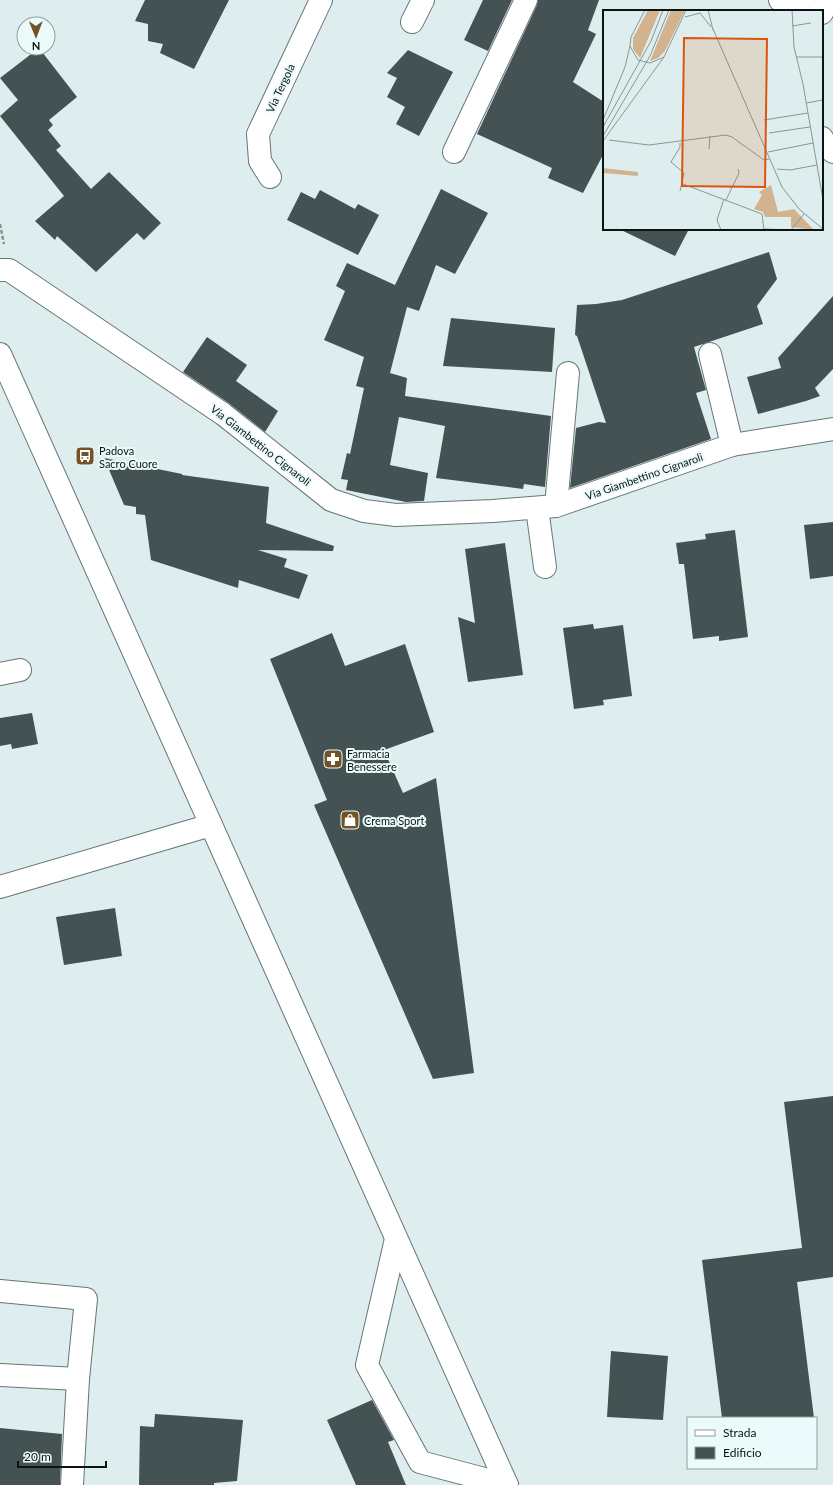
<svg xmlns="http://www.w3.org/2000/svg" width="833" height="1485" font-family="Lato,sans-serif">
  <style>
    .building { fill: #455253 }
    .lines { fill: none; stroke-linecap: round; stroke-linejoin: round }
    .minor-casing { stroke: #677576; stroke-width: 24 }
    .major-casing { stroke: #677576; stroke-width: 24 }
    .path { stroke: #889494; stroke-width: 2.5; stroke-dasharray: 4 2; stroke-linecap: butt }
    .minor { stroke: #fff; stroke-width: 22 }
    .major { stroke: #fff; stroke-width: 22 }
    .labels { text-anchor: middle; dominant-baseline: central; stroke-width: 4; stroke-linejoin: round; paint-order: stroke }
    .street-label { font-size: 11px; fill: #0d1212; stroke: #ebfbfc }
    .poi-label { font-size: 11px; fill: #0d1212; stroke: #ebfbfc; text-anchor: start }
    .inset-road { fill: none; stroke: #8a9696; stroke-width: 1 }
    .view { fill: #dd550c; fill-opacity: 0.15; stroke: #dd550c; stroke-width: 2 }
    .inset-edge { fill: none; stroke: #0d1212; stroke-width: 2 }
  </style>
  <rect width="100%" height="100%" fill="#deeeee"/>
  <!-- building -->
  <g class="building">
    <path d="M145,0H229L194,69L160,53L163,44L148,41V24L135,21Z"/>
    <path d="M483,0H512L488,51L464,40Z"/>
    <path d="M538,0H599L588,30L596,34L573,82L604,102V153L583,193L548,178L552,168L477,134L537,5Z"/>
    <path d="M39,48L77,97L49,120L53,125L48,130L61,146L56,150L91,189L109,172L161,223L144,240L137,233L96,272L57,236L55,240L35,221L64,196L0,116L18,100L0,78Z"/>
    <path d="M408,50L453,72L419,136L396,124L405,107L387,97L397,78L387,73Z"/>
    <path d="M441,189L488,213L455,274L436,265L419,311L407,307L390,373L407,378L405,396L551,416L545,487L524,484L523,489L436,478L445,426L399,417L390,465L428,473L424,501L406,502L346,490L348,480L341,479L347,453L350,454L364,388L356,386L364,357L324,340L345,291L336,286L347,263L395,285Z"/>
    <path d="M320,190L355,209L358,204L379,215L358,255L287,220L301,192L315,199Z"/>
    <path d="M619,229H689L675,256Z"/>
    <path d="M769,252L777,279L757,306L763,324L694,347L706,390L696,393L711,439L570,488L576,428L599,422L606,423L577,336L575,335L577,305L596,304L622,300Z"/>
    <path d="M833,296V369L815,388L820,396L806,401L758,414L747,377L781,368L778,358Z"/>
    <path d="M451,318L555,328L552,372L443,366Z"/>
    <path d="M207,337L247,365L236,381L278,411L265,432L230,404L183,372Z"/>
    <path d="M104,458L182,474V475L269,487L266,523L334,546L333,551L258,550L287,559L284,567L308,575L299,599L239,580L238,588L151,560L145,515L136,514V507L124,505Z"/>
    <path d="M833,522V576L810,579L804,525Z"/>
    <path d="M735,530L748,637L719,641V636L693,639L684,564H679L676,543L706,539L705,534Z"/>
    <path d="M505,543L523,675L468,682L458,617L475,623L465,549Z"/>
    <path d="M593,624L594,629L623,625L632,696L603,700L604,705L574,709L563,628Z"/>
    <path d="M332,633L345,666L405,644L434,732L384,750L403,793L436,778L474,1073L433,1079L314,805L327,800L270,659Z"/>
    <path d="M32,713L38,744L12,749L11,744L0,746V718Z"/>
    <path d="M115,908L122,956L64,965L56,917Z"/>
    <path d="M833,1096V1277L797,1282L814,1418H722L702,1260L802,1248L784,1102Z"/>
    <path d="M611,1351L668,1356L663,1420L607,1417Z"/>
    <path d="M372,1400L394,1440L388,1442L406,1485H356L327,1420Z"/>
    <path d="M155,1414L243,1420L237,1481L214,1483V1485H139L140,1426L154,1427Z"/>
    <path d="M0,1428L62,1434L60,1485H0Z"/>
  </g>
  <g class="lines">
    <!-- minor casing -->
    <g class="minor-casing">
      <g id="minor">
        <path d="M780,0L812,11"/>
        <path d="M822,13L827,0"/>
        <path d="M412,22L423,0"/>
        <path d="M822,138L828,148L833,152"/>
        <path d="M454,152L526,0"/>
        <path d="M270,177L260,161L258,134L321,0"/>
        <path d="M0,270H9L223,414L331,500L364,511L396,515L493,511L556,506L732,445L833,429"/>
        <path d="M710,354L732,445"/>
        <path d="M556,506L568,373"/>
        <path d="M537,508L545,567"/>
        <path d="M0,674L20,670"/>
        <path d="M0,887L211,825"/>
        <path d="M396,1239L367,1365L420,1462L507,1485"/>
        <path d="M0,1291L86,1299L78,1379"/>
        <path d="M0,1375L78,1379L72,1485"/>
      </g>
    </g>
    <!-- major casing -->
    <g class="major-casing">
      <path id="major" d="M0,354L507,1485"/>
    </g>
    <!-- path -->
    <path class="path" d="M0,224L4,244"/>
    <!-- minor -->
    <use href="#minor" class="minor"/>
    <!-- major -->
    <use href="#major" class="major"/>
  </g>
  <!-- icons -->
  <defs>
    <g id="bus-square" transform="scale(1)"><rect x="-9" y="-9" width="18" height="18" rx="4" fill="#735229" stroke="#ebfbfc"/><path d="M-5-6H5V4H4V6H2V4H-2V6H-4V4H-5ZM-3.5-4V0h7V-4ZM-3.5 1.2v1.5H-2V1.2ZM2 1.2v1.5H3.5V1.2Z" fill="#fff"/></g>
    <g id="pharmacy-square" transform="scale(1)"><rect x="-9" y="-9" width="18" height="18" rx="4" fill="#735229" stroke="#ebfbfc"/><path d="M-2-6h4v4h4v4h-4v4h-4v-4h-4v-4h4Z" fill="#fff"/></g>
    <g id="shop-square" transform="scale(1)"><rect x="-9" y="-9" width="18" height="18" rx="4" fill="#735229" stroke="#ebfbfc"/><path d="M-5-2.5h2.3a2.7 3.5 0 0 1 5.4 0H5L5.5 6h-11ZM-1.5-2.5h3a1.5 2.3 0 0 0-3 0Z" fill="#fff"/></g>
  </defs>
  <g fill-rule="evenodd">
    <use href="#bus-square" x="85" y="456"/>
    <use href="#pharmacy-square" x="333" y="759"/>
    <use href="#shop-square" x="350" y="820"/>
  </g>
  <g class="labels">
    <!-- street labels -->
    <g class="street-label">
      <text transform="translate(280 88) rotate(-65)">Via Tergola</text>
      <text transform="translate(261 445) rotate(38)">Via Giambettino Cignaroli</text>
      <text transform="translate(644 476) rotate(-19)">Via Giambettino Cignaroli</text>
    </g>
    <!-- poi labels -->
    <g class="poi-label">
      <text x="99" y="450">Padova<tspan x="99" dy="13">Sacro Cuore</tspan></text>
      <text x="347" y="753">Farmacia<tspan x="347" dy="13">Benessere</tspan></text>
      <text x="364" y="820">Crema Sport</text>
    </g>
  </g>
  <!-- overview -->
  <g transform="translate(603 10)">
    <rect width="220" height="220" fill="#deeeee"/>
    <path d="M45,0H57L37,48L30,39V28ZM68,0H82L62,41L55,48L47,51ZM0,158L35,162V166L0,163ZM168,175L175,202L191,199L211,220L188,217V207H162L160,202L151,199L159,185L156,182Z" fill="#d3b38f"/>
    <path class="inset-road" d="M42,0L28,27L27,36L35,50L47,53L61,47L83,0M105,0L110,20M189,0L191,37L200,74L220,190M82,7L97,3L108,17M189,16L208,13M110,19L179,177L197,200L220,219M193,47H220M203,93L220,90M0,110L22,57L27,36M161,110L205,103M0,117L48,31L60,0M166,123L207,117M0,126L47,46L66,0M6,130L46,135L123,125L129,127L161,150L166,149M0,131L61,47M106,139L107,126M165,142L210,133M174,159L187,160L214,155M80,174L159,204L161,220M77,181L81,163L68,152L77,137V133M123,190L136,163L135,159M161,219L188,220L201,204M118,220L114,210L121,189"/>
    <path class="view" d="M81,28L164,29L162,177L79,176Z"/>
    <rect width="220" height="220" class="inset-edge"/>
  </g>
  <!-- legend -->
  <rect x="687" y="1417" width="130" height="52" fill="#ebfbfc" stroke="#929e9e"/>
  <rect x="695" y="1430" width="20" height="6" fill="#ffffff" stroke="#929e9e"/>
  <text x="723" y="1437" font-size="12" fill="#0d1212">Strada</text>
  <rect x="695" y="1447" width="20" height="12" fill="#455253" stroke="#929e9e"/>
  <text x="723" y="1457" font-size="12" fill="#0d1212">Edificio</text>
  <!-- north arrow -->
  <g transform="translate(36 36) rotate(179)"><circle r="19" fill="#ebfbfc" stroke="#929e9e"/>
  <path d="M0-3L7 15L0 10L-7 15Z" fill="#735229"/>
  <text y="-6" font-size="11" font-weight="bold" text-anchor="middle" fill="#0d1212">N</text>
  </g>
  <!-- scale -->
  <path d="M18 1461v6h88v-6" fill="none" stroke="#0d1212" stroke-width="2"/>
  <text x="24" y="1461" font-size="12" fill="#0d1212" stroke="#ebfbfc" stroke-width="3" paint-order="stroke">20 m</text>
</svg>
